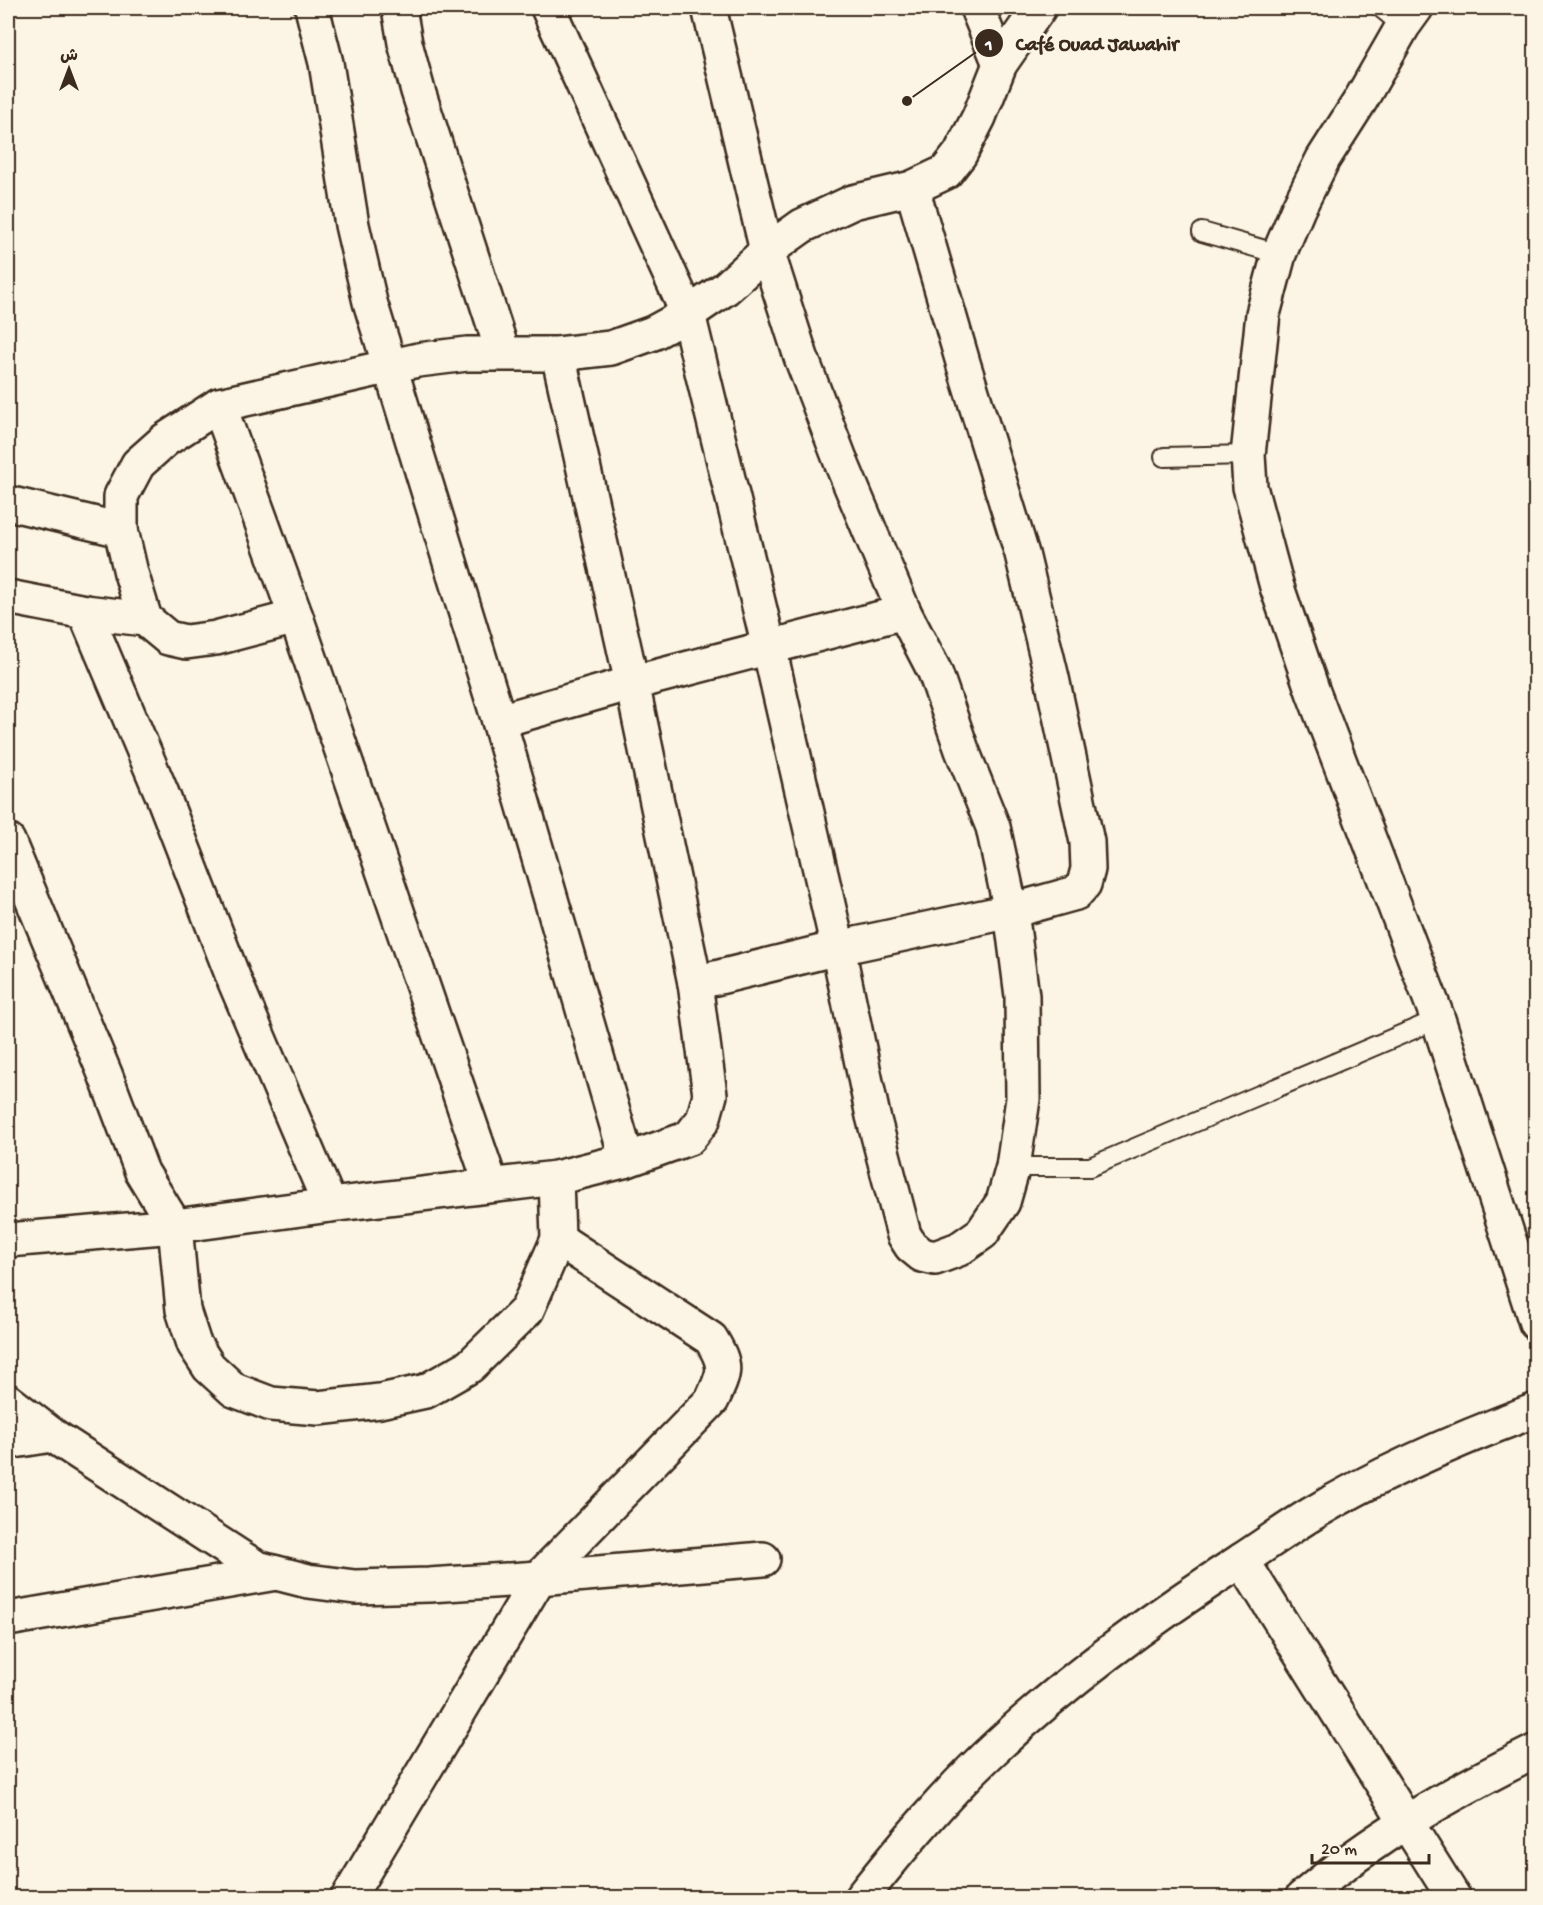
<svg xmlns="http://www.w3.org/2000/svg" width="1543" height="1905" font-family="'Gochi Hand','Playpen Sans Arabic',sans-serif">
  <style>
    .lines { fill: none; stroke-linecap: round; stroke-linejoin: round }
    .lane-casing { stroke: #3b2a1e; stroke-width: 22 }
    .street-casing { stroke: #3b2a1e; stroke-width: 38 }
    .lane { stroke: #fcf5e5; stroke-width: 18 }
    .street { stroke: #fcf5e5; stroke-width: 33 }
    .leader { fill: none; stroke: #3b2a1e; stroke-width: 2 }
    .callout-dot { fill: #3b2a1e; stroke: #fcf5e5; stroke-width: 2 }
    .mark-label { font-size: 18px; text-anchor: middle; font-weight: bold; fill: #fff }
    .callout-label { font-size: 20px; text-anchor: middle; font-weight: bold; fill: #3b2a1e; stroke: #fcf5e5; stroke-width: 5; stroke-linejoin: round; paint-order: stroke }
  </style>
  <rect width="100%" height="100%" fill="#fcf5e5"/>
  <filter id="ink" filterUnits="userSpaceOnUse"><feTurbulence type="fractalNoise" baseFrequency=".0167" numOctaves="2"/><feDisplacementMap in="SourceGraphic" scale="12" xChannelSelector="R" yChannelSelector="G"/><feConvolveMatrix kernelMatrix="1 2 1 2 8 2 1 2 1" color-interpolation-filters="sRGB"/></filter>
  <g filter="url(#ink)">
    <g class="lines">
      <!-- lane casing -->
      <g class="lane-casing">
        <g id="lane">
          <path d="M1381,8L1403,26"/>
          <path d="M1202,232L1279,254"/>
          <path d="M1164,457L1248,455"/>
          <path d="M1013,1167H1090L1438,1019"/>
        </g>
      </g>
      <!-- street casing -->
      <g class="street-casing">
        <g id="street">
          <path d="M312,8L326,63L352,225L370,302L499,721L627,1160"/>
          <path d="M399,8L405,43L418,91L503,353"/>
          <path d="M548,8L688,314L769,647L838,948L873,1116L904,1235L911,1246L922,1255L935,1258L959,1249L982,1233L1003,1202L1013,1167L1023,1099L1022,996L1011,911L993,827L962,750L935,672L904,612L843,467L801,357L767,251L709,8"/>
          <path d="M977,8L1000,64"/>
          <path d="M1416,8L1403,26L1360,101L1323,159L1298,209L1279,254L1263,314L1248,455L1250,487L1277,587L1313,692L1438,1019L1536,1323"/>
          <path d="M219,405L296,617L491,1185"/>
          <path d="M8,503L121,530"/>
          <path d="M8,597L85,612L145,619"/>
          <path d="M85,612L162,794L235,982L330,1205"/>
          <path d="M296,617L216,638L186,642L168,638L145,619L131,573L121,530V496L138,464L165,440L219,405L418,360L467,354H558L611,348L653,333L688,314L726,288L767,251L802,226L853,202L912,188L946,172L960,154L979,117L1000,64L1039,8"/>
          <path d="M499,721L632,683L904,612"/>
          <path d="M8,841L105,1074L142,1172L175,1226L183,1310L194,1344L209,1367L234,1390L271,1404L318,1408L380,1401L426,1391L470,1366L527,1310L558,1239L556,1178"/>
          <path d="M695,983L838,948L1011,911L1076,893L1084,884L1088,869L1087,842L1052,678L1022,554L964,366L912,188"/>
          <path d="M8,1240L175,1226L330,1205L556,1178L627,1160L689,1138L703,1120L710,1095L695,983L632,683L558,354"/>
          <path d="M8,1401L52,1435L257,1568L308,1581L355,1587L429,1585L539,1578L763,1559"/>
          <path d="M8,1442L52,1435"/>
          <path d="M1242,1560L1454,1898"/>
          <path d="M8,1619L276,1573"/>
          <path d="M348,1898L539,1578L712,1400C725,1372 728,1367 711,1339L558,1239"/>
          <path d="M861,1898C903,1845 947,1792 997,1746C1072,1676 1155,1616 1242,1560C1265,1545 1287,1529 1310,1515C1381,1472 1458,1439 1536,1410"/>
          <path d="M1302,1898C1373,1837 1453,1792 1536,1751"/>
        </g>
      </g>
      <!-- lane -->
      <use href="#lane" class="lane"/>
      <!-- street -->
      <use href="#street" class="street"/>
    </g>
  </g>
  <!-- callouts -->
  <path class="leader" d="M907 101L989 43"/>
  <g class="callout-dot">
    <circle cx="907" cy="101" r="6"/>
    <circle cx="989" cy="43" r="15"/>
  </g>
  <g class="mark-label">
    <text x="989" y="50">1</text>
  </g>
  <g class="callout-label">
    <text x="1097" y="50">Café Ouad Jawahir</text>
  </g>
  <!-- margin -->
  <rect width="1543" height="1905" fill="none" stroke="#fcf5e5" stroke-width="30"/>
  <rect x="15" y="15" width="1513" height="1875" fill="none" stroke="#3b2a1e" stroke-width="2" filter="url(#ink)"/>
  <!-- north arrow -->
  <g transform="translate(69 69)" stroke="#fcf5e5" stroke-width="4.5" paint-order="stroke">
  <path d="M0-4.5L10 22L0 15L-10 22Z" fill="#3b2a1e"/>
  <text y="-9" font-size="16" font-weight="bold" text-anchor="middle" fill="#3b2a1e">ش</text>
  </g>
  <!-- scale -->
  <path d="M1312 1854v9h117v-9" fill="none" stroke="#3b2a1e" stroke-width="3"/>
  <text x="1321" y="1854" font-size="18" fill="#3b2a1e" stroke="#fcf5e5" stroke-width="4.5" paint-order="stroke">20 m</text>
</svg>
